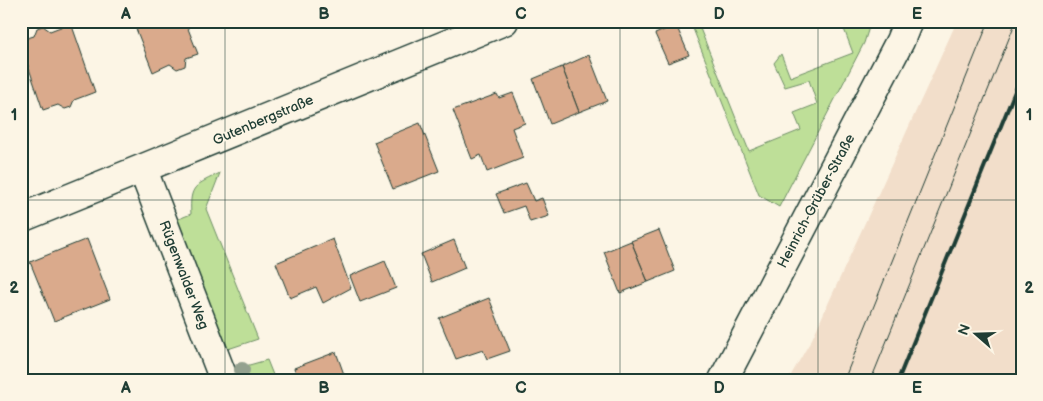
<svg xmlns="http://www.w3.org/2000/svg" width="1043" height="401" font-family="'Balsamiq Sans',sans-serif">
  <style>
    .built { fill: #f2deca }
    .green { fill: #bedf98; stroke: #6e8e66 }
    .building { fill: #daaa8c; stroke: #1f3d34 }
    .lines { fill: none; stroke-linecap: round; stroke-linejoin: round }
    .minor-casing { stroke: #1f3d34; stroke-width: 31 }
    .minor { stroke: #fcf5e5; stroke-width: 28 }
    .tram { stroke: #1f3d34; stroke-width: 1 }
    .rail { stroke: #1f3d34; stroke-width: 4 }
    .tree { fill: #94a18f }
    .grid { fill: none; stroke: #1f3d34; stroke-width: 1; stroke-opacity: 0.55 }
    .labels { text-anchor: middle; dominant-baseline: central; stroke-width: 4; stroke-linejoin: round; paint-order: stroke }
    .street-label { font-size: 14px; fill: #1f3d34; stroke: #fcf5e5 }
    .neatline { fill: none; stroke: #1f3d34; stroke-width: 2 }
    .grid-label { font-size: 16px; text-anchor: middle; font-weight: bold; fill: #1f3d34 }
  </style>
  <rect width="100%" height="100%" fill="#fcf5e5"/>
  <filter id="ink" filterUnits="userSpaceOnUse"><feTurbulence type="fractalNoise" baseFrequency=".02" numOctaves="2"/><feDisplacementMap in="SourceGraphic" scale="10" xChannelSelector="R" yChannelSelector="G"/><feConvolveMatrix kernelMatrix="1 2 1 2 8 2 1 2 1" color-interpolation-filters="sRGB"/></filter>
  <g filter="url(#ink)">
    <!-- built -->
    <path class="built" d="M957,21H1022V380H788L812,339Z"/>
    <!-- green -->
    <g class="green">
      <path d="M690,21H697L749,151L801,130L794,113L817,104L809,80L785,87L774,63L781,54L790,77L853,53L844,29L864,21H871L864,43L779,207L759,195Z"/>
      <path d="M220,173L206,209L258,339L228,349L176,220L191,214C189,185 196,185 220,173Z"/>
      <path d="M267,360L275,380H240L235,369Z"/>
    </g>
    <!-- building -->
    <g class="building">
      <path d="M133,21H185L198,54L186,58L185,66L177,69L170,64L153,72Z"/>
      <path d="M71,23L95,92L74,100L71,107L65,109L58,105L43,110L21,45V40L34,36L37,28L43,26L50,31Z"/>
      <path d="M676,25L689,55L668,63L655,34Z"/>
      <path d="M589,55L607,101L579,112L562,67Z"/>
      <path d="M562,67L579,112L550,124L533,79Z"/>
      <path d="M513,93L525,123L512,128L523,158L487,172L481,155L472,159L453,110L497,94L499,98Z"/>
      <path d="M420,123L439,171L393,189L374,142Z"/>
      <path d="M526,183L534,201L542,198L549,216L530,222L524,206L504,213L496,194Z"/>
      <path d="M659,230L675,271L648,282L631,241Z"/>
      <path d="M87,239L110,299L54,321L30,262Z"/>
      <path d="M333,239L351,288L323,303L316,287L290,298L276,263Z"/>
      <path d="M454,240L465,268L432,282L421,254Z"/>
      <path d="M631,241L648,282L620,293L604,252Z"/>
      <path d="M385,261L396,288L360,302L350,276Z"/>
      <path d="M489,298L510,351L487,359L483,350L456,359L439,318Z"/>
      <path d="M336,352L346,380H299L294,368Z"/>
    </g>
    <g class="lines">
      <!-- minor casing -->
      <g class="minor-casing">
        <g id="minor">
          <path d="M143,170L224,380"/>
          <path d="M21,218L504,21"/>
          <path d="M723,380L900,41L908,21"/>
        </g>
      </g>
      <!-- minor -->
      <use href="#minor" class="minor"/>
      <!-- tram -->
      <g class="tram">
        <path d="M844,380L989,21"/>
        <path d="M871,380L1016,21"/>
      </g>
      <!-- rail -->
      <path class="rail" d="M898,380L1022,74"/>
    </g>
    <!-- trees -->
    <circle class="tree" cx="242" cy="370" r="8"/>
  </g>
  <!-- grid -->
  <path class="grid" d="M225,21V380M423,21V380M620,21V380M818,21V380M21,200H1022"/>
  <g class="labels">
    <!-- street labels -->
    <g class="street-label">
      <text transform="translate(263 120) rotate(-23)">Gutenbergstraße</text>
      <text transform="translate(816 201) rotate(-62)">Heinrich-Grüber-Straße</text>
      <text transform="translate(184 275) rotate(69)">Rügenwalder Weg</text>
    </g>
  </g>
  <!-- margin -->
  <rect width="1043" height="401" fill="none" stroke="#fcf5e5" stroke-width="55"/>
  <!-- north arrow -->
  <g transform="translate(976 334) rotate(290)" stroke="#fcf5e5" stroke-width="4" paint-order="stroke">
  <path d="M0-4L9 19L0 12L-9 19Z" fill="#1f3d34"/>
  <text y="-8" font-size="14" font-weight="bold" text-anchor="middle" fill="#1f3d34">N</text>
  </g>
  <rect x="28" y="28" width="988" height="346" class="neatline"/>
  <g class="grid-label">
    <text x="126" y="19">A</text>
    <text x="324" y="19">B</text>
    <text x="521" y="19">C</text>
    <text x="719" y="19">D</text>
    <text x="917" y="19">E</text>
    <text x="14" y="120">1</text>
    <text x="1029" y="120">1</text>
    <text x="14" y="293">2</text>
    <text x="1029" y="293">2</text>
    <text x="126" y="393">A</text>
    <text x="324" y="393">B</text>
    <text x="521" y="393">C</text>
    <text x="719" y="393">D</text>
    <text x="917" y="393">E</text>
  </g>
</svg>
